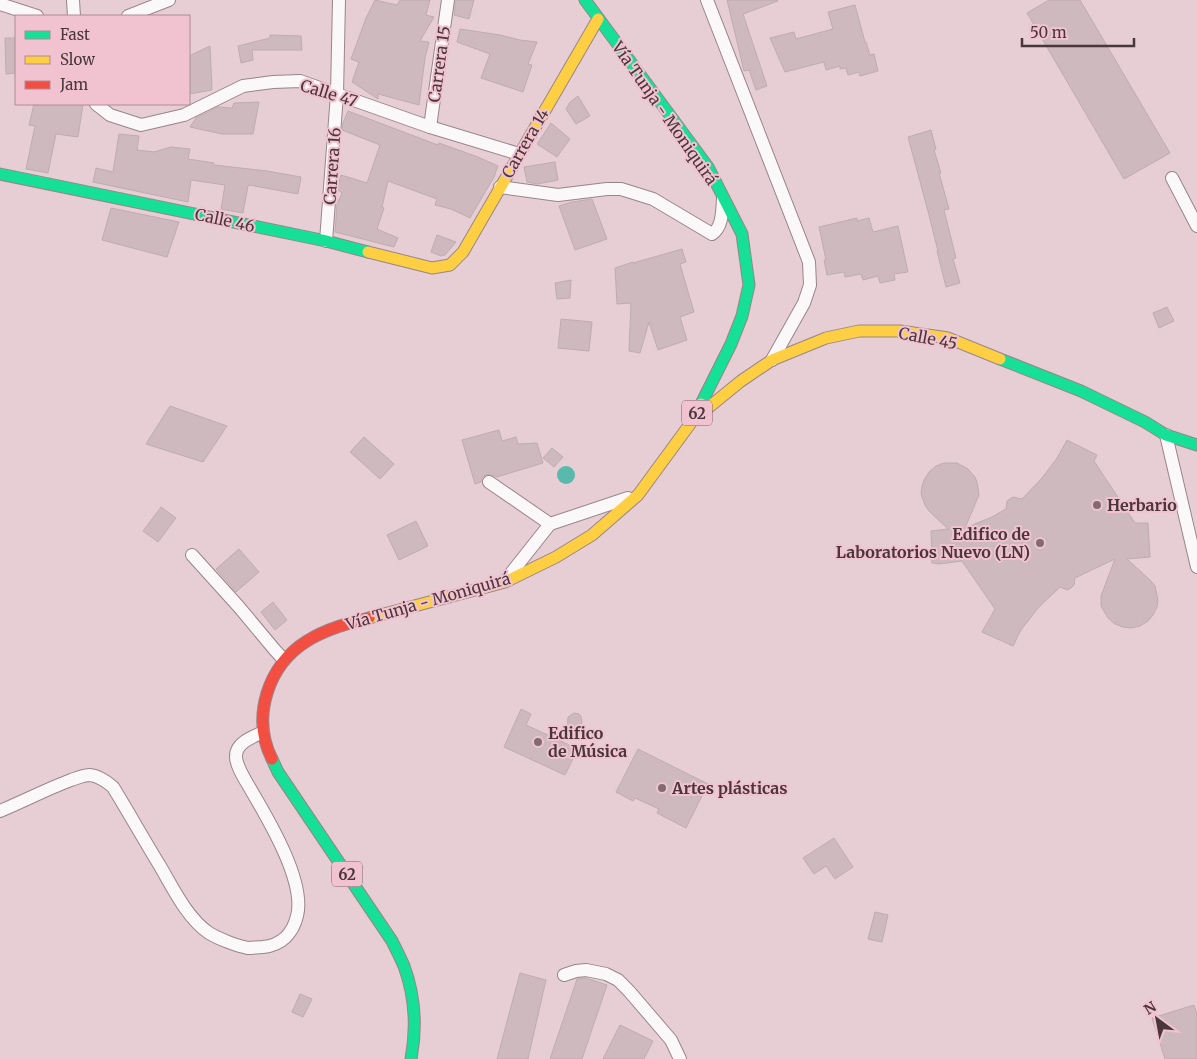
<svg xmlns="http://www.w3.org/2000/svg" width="1197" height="1059" font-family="Merriweather,serif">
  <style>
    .water { fill: #58baac }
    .building { fill: #cdb9be; stroke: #bfacb1 }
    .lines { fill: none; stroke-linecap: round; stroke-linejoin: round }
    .street-casing { stroke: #98858b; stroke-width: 14 }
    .fast-casing { stroke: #98858b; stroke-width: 13 }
    .slow-casing { stroke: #98858b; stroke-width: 13 }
    .jam-casing { stroke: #98858b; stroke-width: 13 }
    .street { stroke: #fbf8f9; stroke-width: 12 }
    .fast { stroke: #16e098; stroke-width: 11 }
    .slow { stroke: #ffcf43; stroke-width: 11 }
    .jam { stroke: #f24e42; stroke-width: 11 }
    .poi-dot { fill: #806c71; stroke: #f1c3d0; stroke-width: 2 }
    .labels { text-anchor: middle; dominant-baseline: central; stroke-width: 4; stroke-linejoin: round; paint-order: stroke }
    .shield { fill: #f1c3d0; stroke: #7b6168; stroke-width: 1 }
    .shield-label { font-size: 15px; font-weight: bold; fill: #49373c }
    .street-label { font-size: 16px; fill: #49373c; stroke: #f1c3d0 }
    .poi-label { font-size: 16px; font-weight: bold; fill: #49373c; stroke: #f1c3d0; text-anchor: start }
  </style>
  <rect width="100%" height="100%" fill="#e6ced4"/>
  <!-- water -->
  <circle class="water" cx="566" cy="475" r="9"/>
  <!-- building -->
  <g class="building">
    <path d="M375,0L397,5L400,0H430L426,15L434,17L420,41L429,42L425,58L419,105L378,94V99L352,82L359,62L351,59L366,18Z"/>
    <path d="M456,0H474L469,19L454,15Z"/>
    <path d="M727,0H777L778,1L743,14L767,86L756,90L749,70L744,71Z"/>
    <path d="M1049,0H1080L1170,153L1124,179L1027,13Z"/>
    <path d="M855,5L865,42H866L870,55L874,54L878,71L860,76L859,72L848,75L846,68L840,69V66L826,70L824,62L785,72L770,38L794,32L796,39L833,29L828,12Z"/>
    <path d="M460,29L500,35L520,40L537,42L528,64L532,65L523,92L481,78L490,54L457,42Z"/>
    <path d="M270,35L301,36L302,50H252L253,60L241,63L238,46L270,38Z"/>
    <path d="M5,38H16V73L6,74Z"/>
    <path d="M210,46L212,90L189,94V56Z"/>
    <path d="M578,96L590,116L576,124L566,109L570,102Z"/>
    <path d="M259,102L253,134H222L190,127L196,118L218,107L232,108L234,103Z"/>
    <path d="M34,104H83L78,137L56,134L48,173L26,169L35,126L29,125Z"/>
    <path d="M348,111L438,145L439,143L478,157L498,166L494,177L470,218L451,209L435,205L437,199L388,181L382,207L384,208L377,229L398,238L394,247L335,232L337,204L342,193L338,190L339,182L341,175L367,183L380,145L342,130L343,123Z"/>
    <path d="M551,123L570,139L557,157L537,144Z"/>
    <path d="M931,130L936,149L934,150L941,173H939L949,209L944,210L956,258L953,259L960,283L946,287L937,251H938L929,215L908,137Z"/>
    <path d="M119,134L139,136L137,150L154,152L171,147L190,149L188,159L214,163V165L267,171L301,177L298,194L249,185L248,186L243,213L221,209L225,185L191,180L188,202L93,182L96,168L113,172Z"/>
    <path d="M555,162L558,180L537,184L527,182L524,167Z"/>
    <path d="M592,199L607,239L575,250L559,206L572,202Z"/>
    <path d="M111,208L179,222L167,257L102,240Z"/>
    <path d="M857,218V221L869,218L873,232L898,226L908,272L894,274L895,280L880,283L878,276L863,280L861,274L845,277L844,272L827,275L824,260H826L819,227Z"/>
    <path d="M437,235L456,242L445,255L441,256L431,252Z"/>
    <path d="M682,249L686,262L680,264L694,312L680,317L687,340L658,350L649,322L640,353L629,351L631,303L617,304L615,268L633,262V263Z"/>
    <path d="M571,280L570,298L557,299L555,283Z"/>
    <path d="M1167,307L1174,321L1159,328L1153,313Z"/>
    <path d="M561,319L592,322L589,351L558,348Z"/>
    <path d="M170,406L227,426L203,462L146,444Z"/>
    <path d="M499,430L502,441L516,437L518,444L537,443L543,463L497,477L490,474L486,475L482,478L481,482L475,484L462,440Z"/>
    <path d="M364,437L394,464L380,479L350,452Z"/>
    <path d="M1067,440L1097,455L1094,461L1135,523H1148L1150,557L1127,559L1151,581L1155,586L1158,600L1157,607L1153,615L1148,621L1140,626L1131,628L1123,627L1115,624L1108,618L1101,606V596L1115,559L1075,578L1074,585L1071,588L1067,590L1060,587L1038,608L1021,630L1013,646L982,632L995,609L962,561L939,564L932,563L931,531L948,529L929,511L925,505L921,494L922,486L924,480L929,472L936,466L941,464L945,463H957L968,469L975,477L977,482L979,495L965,528L992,517L1006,509L1007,501L1013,497L1022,499L1042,478L1057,458Z"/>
    <path d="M552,448L563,457L554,467L543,458Z"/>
    <path d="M161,507L176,518L158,542L143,531Z"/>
    <path d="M416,521L428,546L399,560L387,535Z"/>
    <path d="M239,549L259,572L236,592L216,569Z"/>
    <path d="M273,602L287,620L275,630L261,612Z"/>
    <path d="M521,709L531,714L526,725L578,749L565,775L504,747Z"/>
    <path d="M574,713L579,714L581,716L582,723L580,726L567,734L568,717Z"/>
    <path d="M638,749L708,784L686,828L657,813L659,809L635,798L633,801L616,792Z"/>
    <path d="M834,838L853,867L835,879L826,866L814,874L803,858Z"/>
    <path d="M875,912L888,915L882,942L868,939Z"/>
    <path d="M520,973L546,980L528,1059H497Z"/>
    <path d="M586,978L607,985L582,1059H550L577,979Z"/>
    <path d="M300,994L312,999L303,1017L292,1012Z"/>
    <path d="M1194,1005L1197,1014V1059H1165L1152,1018Z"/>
    <path d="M620,1025L653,1041L644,1059H603Z"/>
  </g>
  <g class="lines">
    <!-- street casing -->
    <g class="street-casing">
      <g id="street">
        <path d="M73,0L74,16"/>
        <path d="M707,0L809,262L810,285L804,303L772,360"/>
        <path d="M0,4L37,16"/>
        <path d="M128,16L169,0"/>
        <path d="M96,104L110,115L141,125L184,115L243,86L273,82L300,81L430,127L519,154"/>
        <path d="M430,127L448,0"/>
        <path d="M1172,178L1197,226"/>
        <path d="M500,187L558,195L607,189H621L653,199L712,234C723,227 722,210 723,199"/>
        <path d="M326,241L337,94L339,0"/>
        <path d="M1166,435L1197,567"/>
        <path d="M489,482L550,524L628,498"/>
        <path d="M192,555L239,607L274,649L284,660"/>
        <path d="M508,577L550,524"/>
        <path d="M0,811C24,801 47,789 71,780C77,778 84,775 90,775C99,776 106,781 113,787C129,813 144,840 160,866C173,888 187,918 209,933C219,939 237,946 248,948C253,948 258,947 263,947C282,945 293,933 297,916C306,882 268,819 251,790C246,781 235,765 236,755C237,742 253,737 263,732"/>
        <path d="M564,975L576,971L586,970L606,974L618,980L629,991L671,1040L680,1059"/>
      </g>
    </g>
    <!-- fast casing -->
    <g class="fast-casing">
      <g id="fast">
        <path d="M585,0L708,167L742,234L749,285L742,316L731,344L701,404"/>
        <path d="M0,174L326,241L368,252"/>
        <path d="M1000,359L1081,391L1145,422L1166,435L1197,445"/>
        <path d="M272,759L278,772L392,941C396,949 400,957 404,966C415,996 417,1027 411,1059"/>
      </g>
    </g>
    <!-- slow casing -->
    <g class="slow-casing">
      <g id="slow">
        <path d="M368,252L432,268L450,265L463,252L598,19"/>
        <path d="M693,420L741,381L772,360L826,338L859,331H900L948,338L1000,359"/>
        <path d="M369,618L505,582L556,557L592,535L638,495L693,420L701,404"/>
      </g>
    </g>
    <!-- jam casing -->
    <g class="jam-casing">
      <path id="jam" d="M272,759C251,717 268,665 307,641C326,629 348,623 369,618"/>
    </g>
    <!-- street -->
    <use href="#street" class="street"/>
    <!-- fast -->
    <use href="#fast" class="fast"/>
    <!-- slow -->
    <use href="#slow" class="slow"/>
    <!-- jam -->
    <use href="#jam" class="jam"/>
  </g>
  <!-- markers -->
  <g class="poi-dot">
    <circle cx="1097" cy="505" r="5"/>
    <circle cx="1040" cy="543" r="5"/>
    <circle cx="538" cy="742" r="5"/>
    <circle cx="662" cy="788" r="5"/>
  </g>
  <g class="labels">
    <!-- shield labels -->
    <g class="shield">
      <rect x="682" y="400.5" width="30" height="25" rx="4"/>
      <rect x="332" y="861.5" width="30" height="25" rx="4"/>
    </g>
    <g class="shield-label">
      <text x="697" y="413">62</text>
      <text x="347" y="874">62</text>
    </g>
    <!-- street labels -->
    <g class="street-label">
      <text transform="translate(439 64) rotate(-82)">Carrera 15</text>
      <text transform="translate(329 93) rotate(17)">Calle 47</text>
      <text transform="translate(665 113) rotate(55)">Vía Tunja - Moniquirá</text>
      <text transform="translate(525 143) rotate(-60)">Carrera 14</text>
      <text transform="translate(332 166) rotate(-86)">Carrera 16</text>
      <text transform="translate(225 220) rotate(12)">Calle 46</text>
      <text transform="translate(928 338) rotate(11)">Calle 45</text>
      <text transform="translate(428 601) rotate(-16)">Vía Tunja - Moniquirá</text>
    </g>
    <!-- poi labels -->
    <g class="poi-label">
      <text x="1107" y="505">Herbario</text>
      <text x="1030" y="534" text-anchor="end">Edifico de<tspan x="1030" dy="18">Laboratorios Nuevo (LN)</tspan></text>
      <text x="548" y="733">Edifico<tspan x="548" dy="18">de Música</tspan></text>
      <text x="672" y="788">Artes plásticas</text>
    </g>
  </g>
  <!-- legend -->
  <rect x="15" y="15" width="175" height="90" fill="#f1c3d0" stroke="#ae8b95"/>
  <rect x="25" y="31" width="25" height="8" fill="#16e098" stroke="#ae8b95"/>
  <text x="60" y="40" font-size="15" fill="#49373c">Fast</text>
  <rect x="25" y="56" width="25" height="8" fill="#ffcf43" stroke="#ae8b95"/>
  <text x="60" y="65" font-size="15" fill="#49373c">Slow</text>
  <rect x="25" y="81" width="25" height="8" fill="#f24e42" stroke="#ae8b95"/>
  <text x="60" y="90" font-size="15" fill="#49373c">Jam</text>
  <!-- north arrow -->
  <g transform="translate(1157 1019) rotate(328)" stroke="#f1c3d0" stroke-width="4" paint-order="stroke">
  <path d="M0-4L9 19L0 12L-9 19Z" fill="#49373c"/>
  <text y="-8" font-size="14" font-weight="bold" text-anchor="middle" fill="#49373c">N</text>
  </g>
  <!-- scale -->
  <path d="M1022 38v8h112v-8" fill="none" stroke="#49373c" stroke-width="2.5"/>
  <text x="1030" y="38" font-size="15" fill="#49373c" stroke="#f1c3d0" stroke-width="4" paint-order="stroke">50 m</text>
</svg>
